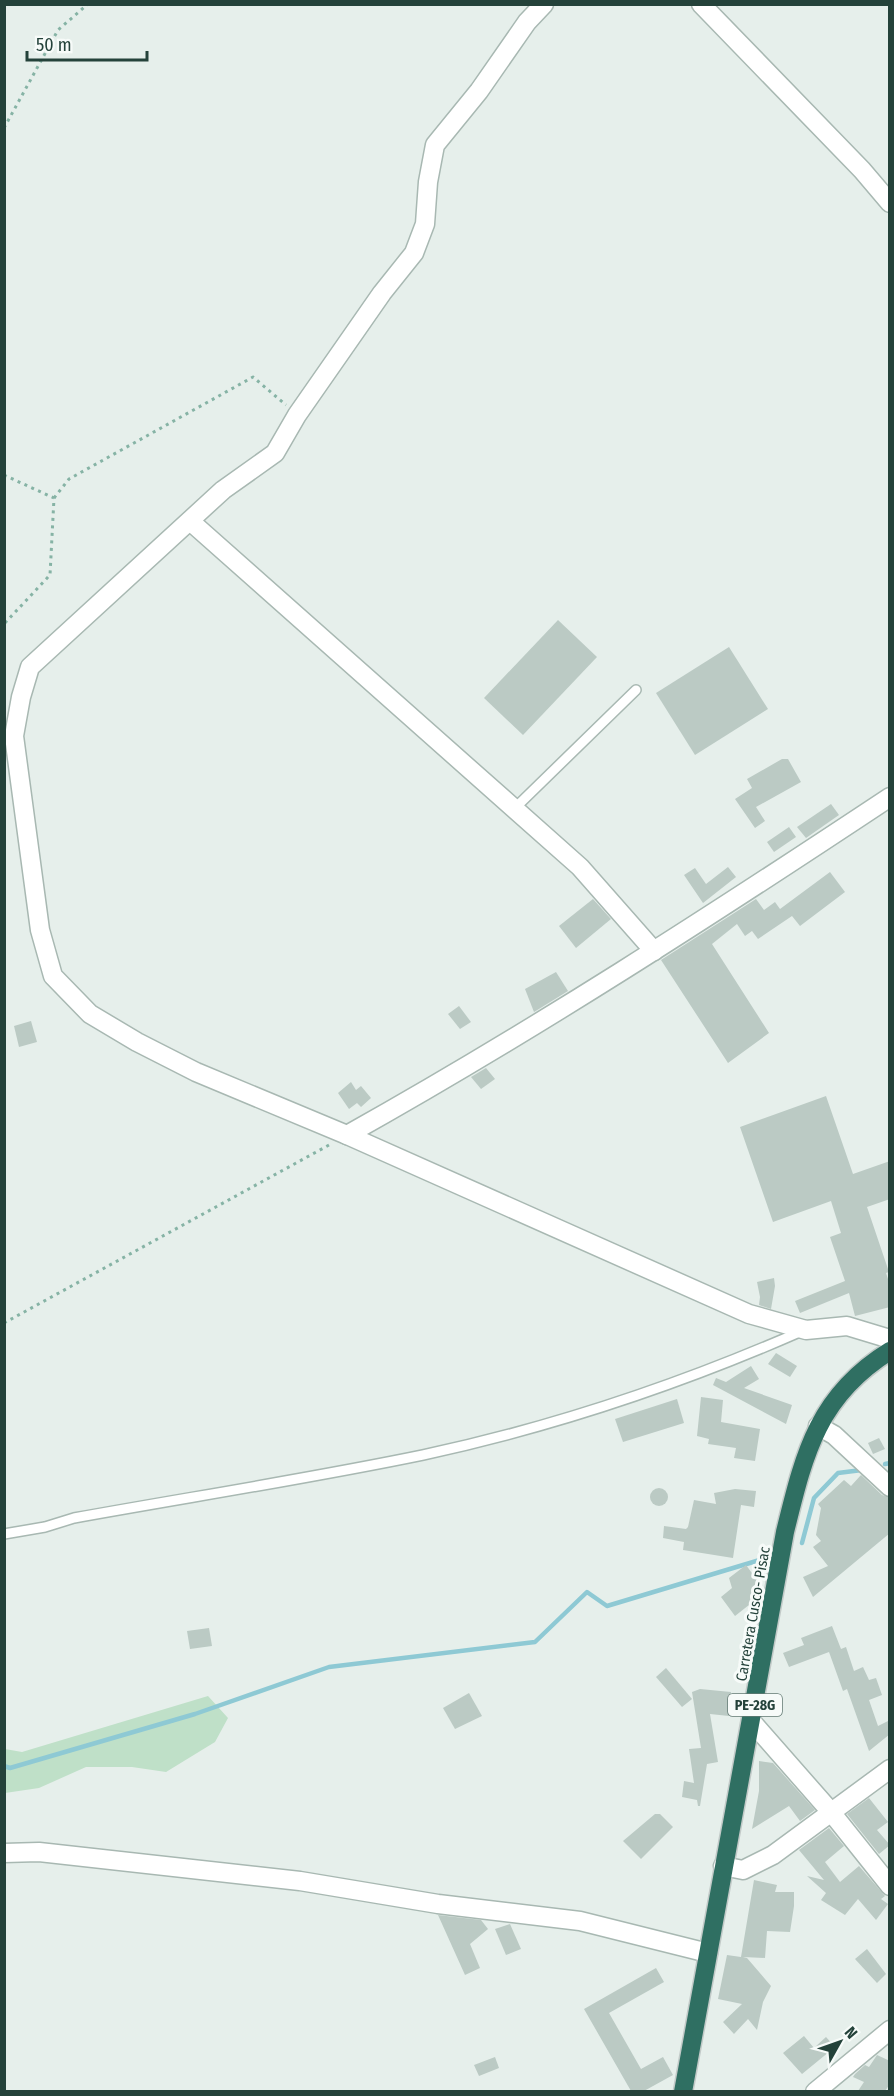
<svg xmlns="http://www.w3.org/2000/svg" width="894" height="2096" font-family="'Fira Sans Condensed',sans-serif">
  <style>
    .green { fill: #bfe0c8 }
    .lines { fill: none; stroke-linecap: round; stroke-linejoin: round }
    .stream { stroke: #8ec9d4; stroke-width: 4.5 }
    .building { fill: #bbcac4 }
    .lane-casing { stroke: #a8b8b2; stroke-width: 12 }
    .street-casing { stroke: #a8b8b2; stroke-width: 21 }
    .highway-casing { stroke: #c2cac8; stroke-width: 21 }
    .path { stroke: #86b3a5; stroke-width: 3; stroke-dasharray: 3 4.5; stroke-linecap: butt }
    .lane { stroke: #fff; stroke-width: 9 }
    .street { stroke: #fff; stroke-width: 18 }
    .highway { stroke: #2f6f62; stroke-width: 18 }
    .labels { text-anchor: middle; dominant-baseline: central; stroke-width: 6; stroke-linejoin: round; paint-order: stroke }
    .shield { fill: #f7fbf9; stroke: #637a73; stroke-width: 1.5 }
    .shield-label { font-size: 14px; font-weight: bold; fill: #24423a }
    .street-label { font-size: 15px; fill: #24423a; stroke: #f7fbf9 }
  </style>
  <rect width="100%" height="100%" fill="#e6efeb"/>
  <!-- green -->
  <path class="green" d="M208,1696L228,1718L215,1742L166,1772L132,1767H86L39,1788L5,1793V1749L22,1752Z"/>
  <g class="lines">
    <!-- stream -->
    <g class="stream">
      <path d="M885,1464L890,1463"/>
      <path d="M802,1543L814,1498L838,1473L862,1470"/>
      <path d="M4,1766L10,1768L195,1714L329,1667L535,1642L587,1592L607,1606L763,1559"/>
    </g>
  </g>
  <!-- building -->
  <g class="building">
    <path d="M558,620L597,657L523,735L484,698Z"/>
    <path d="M729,647L768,709L695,755L656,693Z"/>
    <path d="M782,759H788L801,782L756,807L765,821L755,828L735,799L752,788L747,779Z"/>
    <path d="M831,804L839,815L806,838L797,827Z"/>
    <path d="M789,827L796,837L774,852L767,842Z"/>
    <path d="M728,867L736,877L703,903L684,875L695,868L706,884Z"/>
    <path d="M830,872L845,892L800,926L792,916L758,939L752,931L745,936L737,924L712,944L769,1033L728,1063L661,960L756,899L764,910L775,902L780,909Z"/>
    <path d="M593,899L611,919L576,948L559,926Z"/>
    <path d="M556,972L568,991L534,1012L525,989Z"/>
    <path d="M459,1006L471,1022L460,1029L448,1014Z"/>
    <path d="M31,1021L37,1042L19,1047L14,1026Z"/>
    <path d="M486,1068L495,1079L481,1089L471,1077Z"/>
    <path d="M351,1082L356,1090L361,1086L371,1098L361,1107L357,1103L349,1109L338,1093Z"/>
    <path d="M826,1096L853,1174L890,1161V1199L867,1207L889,1272L886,1273L890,1285V1307L855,1316L849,1293L800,1313L795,1301L845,1281L830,1237L841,1233L831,1201L773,1222L740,1127Z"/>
    <path d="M774,1278L775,1286L771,1309L759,1305L760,1297L757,1282Z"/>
    <path d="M776,1353L797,1366L790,1377L768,1364Z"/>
    <path d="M751,1366L759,1379L744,1388L792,1405L786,1424L713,1385L716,1378L726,1382Z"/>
    <path d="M701,1397L723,1400L721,1422L760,1429L755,1461L734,1458L736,1448L708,1444L709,1439L697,1436Z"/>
    <path d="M677,1399L684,1423L623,1442L615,1419Z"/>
    <path d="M879,1438L885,1449L873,1454L868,1443Z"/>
    <path d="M861,1475L882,1495L890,1498V1533L813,1597L803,1577L828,1566L813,1547L821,1541L816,1535L821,1508L818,1504L844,1480L851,1486Z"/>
    <circle cx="659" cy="1497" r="9"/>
    <path d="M735,1489L756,1491L754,1507L741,1505L733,1558L683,1550L684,1542L663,1538L664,1526L686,1529L688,1527L694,1500L716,1504L714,1493Z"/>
    <path d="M746,1565L757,1580L754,1601L735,1616L721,1597L732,1588L729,1578Z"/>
    <path d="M832,1626L841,1649L846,1647L854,1671L863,1667L869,1680L876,1678L882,1695L869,1700L878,1726L890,1720V1734L869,1751L847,1689L843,1691L829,1652L789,1667L783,1653L804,1645L801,1638Z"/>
    <path d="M209,1628L212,1646L190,1649L187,1631Z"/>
    <path d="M666,1668L692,1699L682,1707L656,1677Z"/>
    <path d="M700,1689L731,1692L729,1716L710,1714L718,1762L707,1764L700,1806H698L697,1800L682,1797L684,1781L694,1783L689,1749L701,1748L692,1692Z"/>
    <path d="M469,1693L482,1716L455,1729L443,1708Z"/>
    <path d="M759,1761L773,1763L815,1810L800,1821L789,1806L752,1829L759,1791Z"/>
    <path d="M869,1798L888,1822L877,1830L890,1845L879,1854L847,1814Z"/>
    <path d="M655,1814H660L673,1827L641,1859L623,1841Z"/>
    <path d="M829,1828L844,1846L825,1862L840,1882L859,1866L885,1896L881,1899L888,1904L876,1920L858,1899L845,1915L821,1900L826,1893L807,1876L824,1880L799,1850Z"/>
    <path d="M754,1880L777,1885L775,1892H794V1906L790,1932L767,1931L765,1958L743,1957L747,1958L771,1986L763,2002L757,2030L748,2019L734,2034L723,2022L742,2004L718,1999L727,1955L741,1957Z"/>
    <path d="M438,1915L481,1920L488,1929L470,1944L480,1968L465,1975Z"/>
    <path d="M510,1924L521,1949L506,1955L495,1929Z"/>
    <path d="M867,1949L886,1974L877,1983L855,1959Z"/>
    <path d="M656,1968L664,1982L609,2013L641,2069L663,2057L673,2075L644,2091H631L584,2009Z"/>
    <path d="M804,2036L814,2048L826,2037L835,2047L802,2074L783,2053Z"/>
    <path d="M877,2055L890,2061V2084L885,2091H858L864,2082L853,2077L855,2074L865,2065L869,2067Z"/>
    <path d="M495,2057L499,2068L479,2076L474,2065Z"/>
  </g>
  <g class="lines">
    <!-- lane casing -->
    <g class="lane-casing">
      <g id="lane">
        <path d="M514,809L636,690"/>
        <path d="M4,1534L45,1527L74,1518C190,1497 307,1479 423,1455C553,1427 681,1384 802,1331"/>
      </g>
    </g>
    <!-- street casing -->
    <g class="street-casing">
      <g id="street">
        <path d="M701,4L862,170L890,203"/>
        <path d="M190,521L580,867L654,951"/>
        <path d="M890,797C712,915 533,1031 347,1135L749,1314L806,1330L847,1326L890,1339"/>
        <path d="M347,1135L196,1072L137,1042L90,1014L53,976L40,930L14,736L21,697L30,667L223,490L275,453L297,415L382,293L414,253L425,224L428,182L435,145L479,91L527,22L544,4"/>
        <path d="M818,1426L834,1435L890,1487"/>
        <path d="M752,1722L831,1812L890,1886"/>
        <path d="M4,1853L39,1852L300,1881L438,1904L580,1921L708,1953"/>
        <path d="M723,1866L743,1870L773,1855L890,1769"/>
        <path d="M815,2092L890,2030"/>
      </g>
    </g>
    <!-- highway casing -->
    <g class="highway-casing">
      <path id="highway" d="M683,2092L785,1532C804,1455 817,1396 890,1351"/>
    </g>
    <!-- path -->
    <g class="path">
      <path d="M4,128L58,30L88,4"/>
      <path d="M4,475L54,498L50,575L4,624"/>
      <path d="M54,498L69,479L253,377L286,405"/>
      <path d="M4,1323L329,1145"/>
    </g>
    <!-- lane -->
    <use href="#lane" class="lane"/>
    <!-- street -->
    <use href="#street" class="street"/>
    <!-- highway -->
    <use href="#highway" class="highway"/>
  </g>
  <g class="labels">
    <!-- shield labels -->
    <rect class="shield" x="728" y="1694" width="54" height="22" rx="4.5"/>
    <g class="shield-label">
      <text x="755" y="1705">PE-28G</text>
    </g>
    <!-- street labels -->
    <g class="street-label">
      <text transform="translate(753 1614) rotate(-80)">Carretera Cusco- Pisac</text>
    </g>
  </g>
  <!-- border -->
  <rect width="894" height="2096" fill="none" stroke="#24423a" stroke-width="12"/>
  <!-- north arrow -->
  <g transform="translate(840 2042) rotate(50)" stroke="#f7fbf9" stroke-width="4.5" paint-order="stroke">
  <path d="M0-4.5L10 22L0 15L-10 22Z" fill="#24423a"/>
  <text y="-9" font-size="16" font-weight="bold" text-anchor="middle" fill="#24423a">N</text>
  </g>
  <!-- scale -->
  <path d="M27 51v9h120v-9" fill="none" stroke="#24423a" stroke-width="3"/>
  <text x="36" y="51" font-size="18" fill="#24423a" stroke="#f7fbf9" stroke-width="4.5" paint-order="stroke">50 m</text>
</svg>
